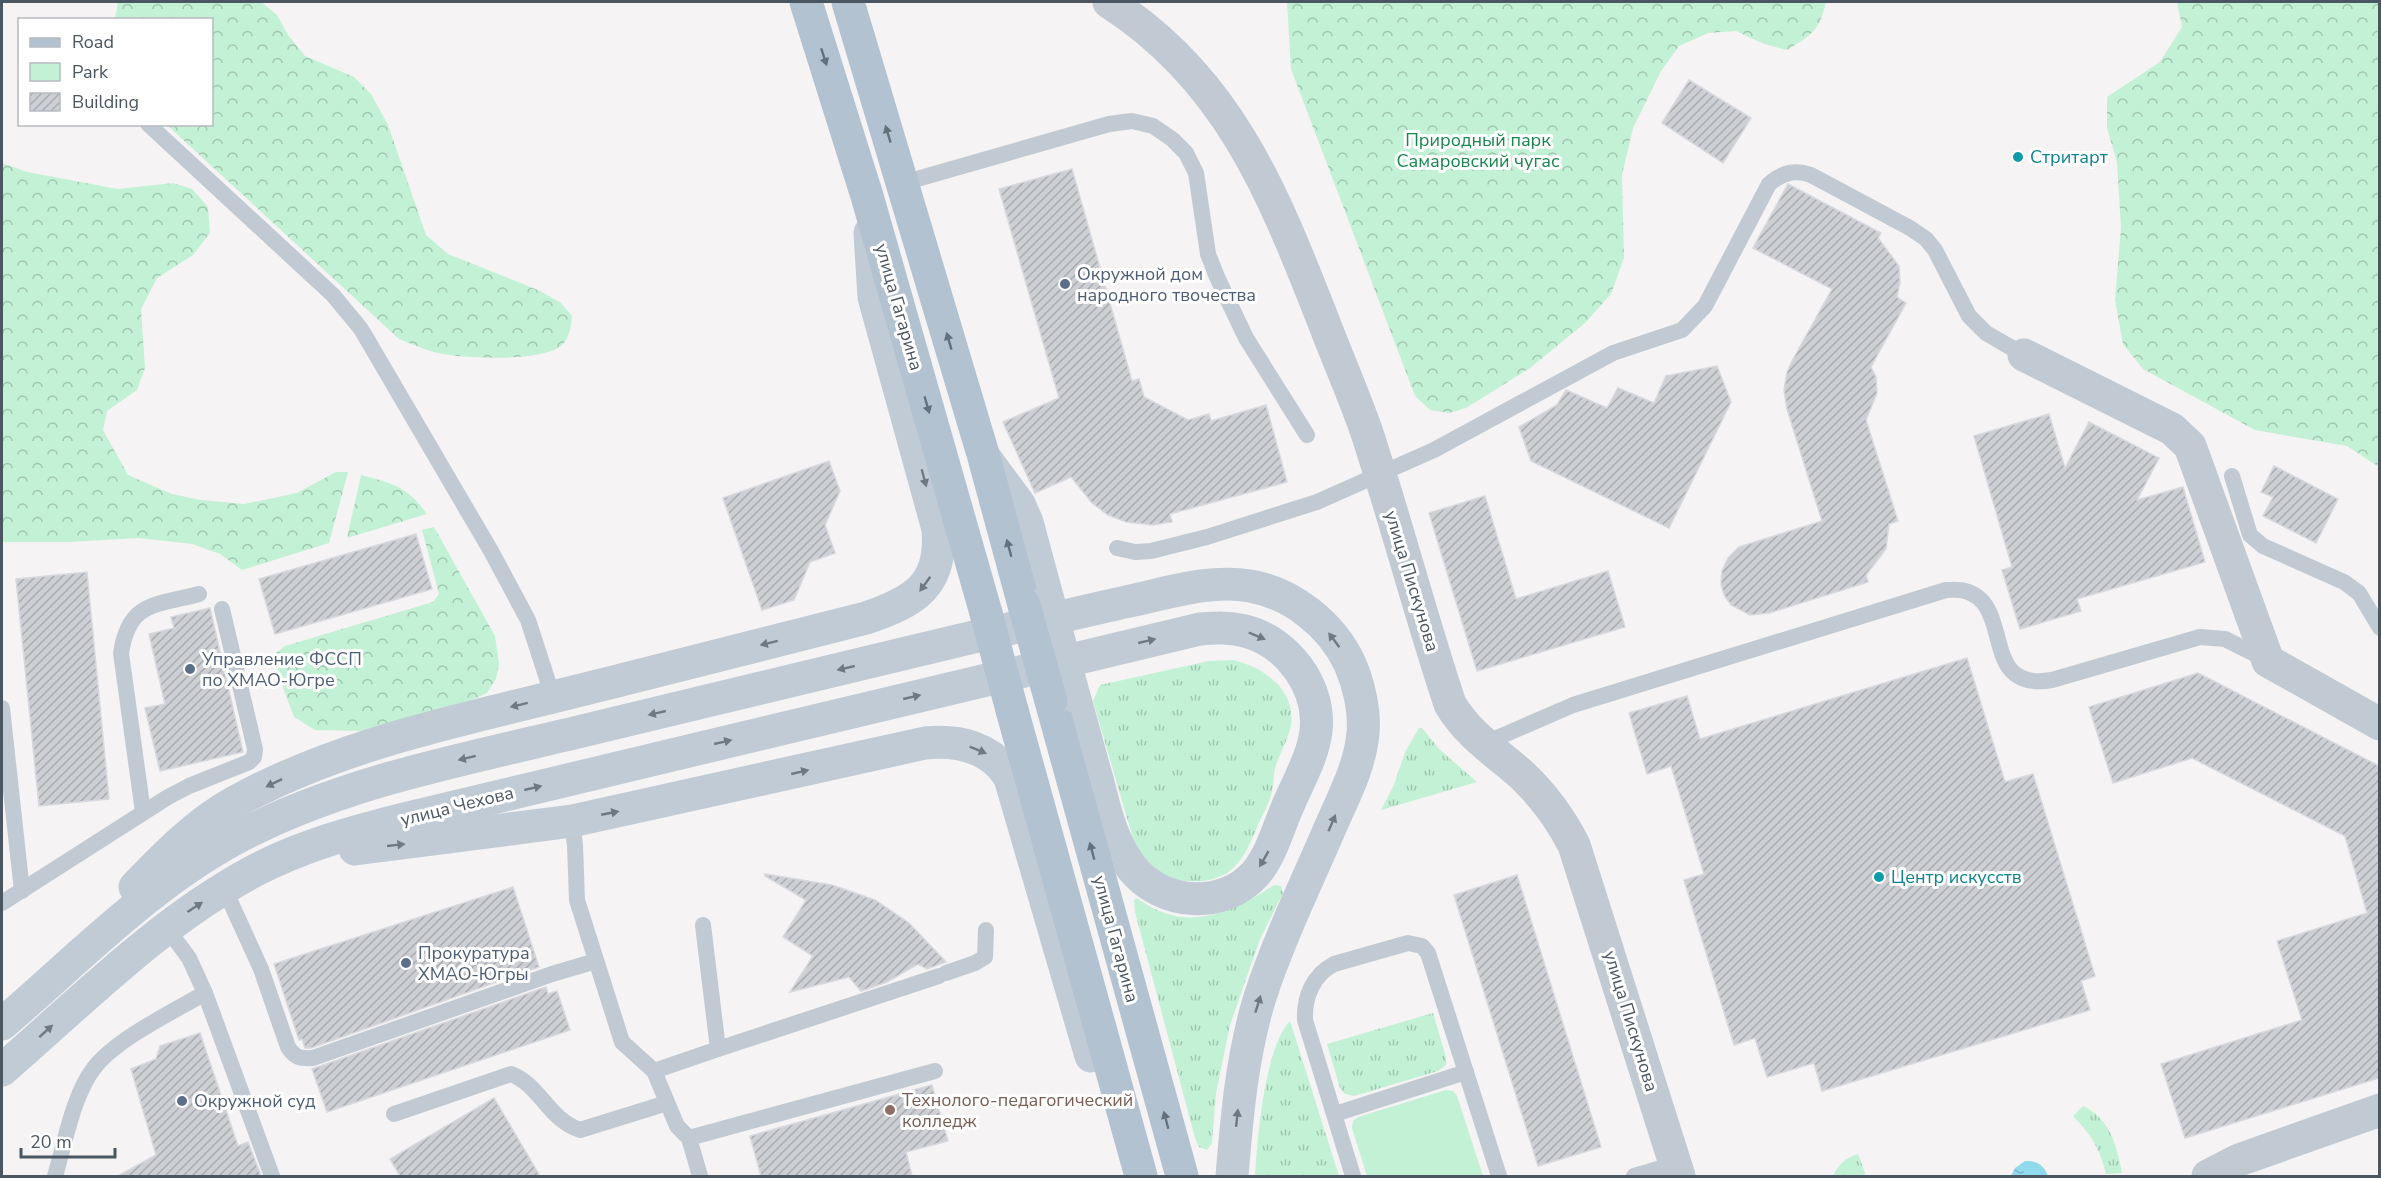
<svg xmlns="http://www.w3.org/2000/svg" width="2381" height="1178" font-family="'Nunito Sans',sans-serif">
  <style>
    .grass { fill: url(#grass-tufts) }
    .forest { fill: url(#forest-crowns) }
    .park { fill: #c3f1d5 }
    .water { fill: url(#water-ripples) }
    .building { fill: url(#building-hatch); stroke: #d7d9de; stroke-width: 1.5 }
    .lines { fill: none; stroke-linecap: round; stroke-linejoin: round }
    .lane { stroke: #c1cad2; stroke-width: 16 }
    .street { stroke: #c1cad2; stroke-width: 33 }
    .secondary { stroke: #c1cbd6; stroke-width: 33 }
    .primary { stroke: #b3c2d1; stroke-width: 33 }
    .secondary-bridge { stroke: #c1cbd6; stroke-width: 33 }
    .primary-bridge { stroke: #b3c2d1; stroke-width: 33 }
    .oneway { fill: #64717d }
    .oneway2 { fill: #6e7984 }
    .culture-dot { fill: #0f9aa8; stroke: #fff; stroke-width: 2 }
    .service-dot { fill: #5c6f8a; stroke: #fff; stroke-width: 2 }
    .education-dot { fill: #8d6e63; stroke: #fff; stroke-width: 2 }
    .labels { text-anchor: middle; dominant-baseline: central; stroke-width: 6; stroke-linejoin: round; paint-order: stroke }
    .park-label { font-size: 18px; fill: #17864f; stroke: #fff }
    .culture-label { font-size: 18px; fill: #0d838f; stroke: #fff; text-anchor: start }
    .service-label { font-size: 18px; fill: #4e5e75; stroke: #fff; text-anchor: start }
    .street-label { font-size: 18px; fill: #4a5661; stroke: #fff }
    .education-label { font-size: 18px; fill: #785e54; stroke: #fff; text-anchor: start }
  </style>
  <defs>
    <pattern id="grass-tufts" width="24" height="20" patternUnits="userSpaceOnUse" patternTransform="scale(1.5)"><rect width="24" height="20" fill="#c3f1d5"/><path d="M3 7l-1-3M5 7V3M7 7l1-3M15 17l-1-3M17 17v-4M19 17l1-3" fill="none" stroke="#a0c6b0"/></pattern>
    <pattern id="forest-crowns" width="20" height="18" patternUnits="userSpaceOnUse" patternTransform="scale(1.5)"><rect width="20" height="18" fill="#c3f1d5"/><path d="M2 6a3 3 0 1 1 6 0M12 15a3 3 0 1 1 6 0" fill="none" stroke="#a0c6b0"/></pattern>
    <pattern id="water-ripples" width="26" height="14" patternUnits="userSpaceOnUse" patternTransform="scale(1.5)"><rect width="26" height="14" fill="#90daee"/><path d="M2 4q2-2 4 0t4 0M15 11q2-2 4 0t4 0" fill="none" stroke="#78b4c4"/></pattern>
    <pattern id="building-hatch" width="6" height="6" patternUnits="userSpaceOnUse" patternTransform="scale(1.5)"><rect width="6" height="6" fill="#cdcfd5"/><path d="M-1 1l2-2M0 6l6-6M5 7l2-2" fill="none" stroke="#a8abb0"/></pattern>
  </defs>
  <rect width="100%" height="100%" fill="#f5f3f3"/>
  <!-- grass -->
  <g class="grass">
    <path d="M1233,660C1263,667 1296,689 1291,725C1288,741 1279,754 1275,768C1273,776 1274,784 1272,791C1270,802 1263,814 1258,825C1243,862 1231,884 1186,881C1161,879 1146,862 1134,842L1093,701L1100,685L1209,661Z"/>
    <path d="M1419,728H1422L1440,750L1477,782L1381,810L1393,787L1406,750Z"/>
    <path d="M1274,885L1281,886L1283,893L1260,939L1230,1025L1216,1093L1212,1143L1207,1150L1199,1147L1195,1138L1135,912L1134,900L1137,898C1143,902 1150,907 1157,910C1198,929 1240,908 1274,885Z"/>
    <path d="M1433,1013L1446,1057V1065L1438,1071L1354,1096L1345,1094L1340,1088L1327,1044Z"/>
    <path d="M1290,1021L1339,1176H1255C1257,1140 1265,1046 1290,1021Z"/>
    <path d="M2083,1106C2110,1118 2117,1147 2122,1173L2106,1174C2099,1147 2092,1136 2073,1116Z"/>
    <path d="M1858,1154L1865,1173L1864,1176H1833C1839,1164 1845,1158 1858,1154Z"/>
  </g>
  <!-- forest -->
  <g class="forest">
    <path d="M118,2H261L277,15L288,35L305,56L354,77L371,94L388,125L426,235L448,254L538,290L561,303L572,316C571,327 569,342 558,348C534,362 456,359 430,351C419,347 409,343 399,339L167,125L212,124V20L115,19Z"/>
    <path d="M1287,2H1826C1819,31 1812,35 1787,50L1764,44L1736,31L1708,33L1679,46L1661,71L1633,128L1622,175L1624,258L1611,294L1585,323L1530,368L1466,408L1449,413L1430,410L1415,396L1291,69Z"/>
    <path d="M2177,2H2379V467L2347,446L2255,430L2143,369L2123,344L2115,300L2121,227L2117,162L2107,128V97L2160,62L2182,27Z"/>
    <path d="M2,163L27,172L118,189L173,183L192,189L208,207L210,233L193,255L157,278L141,309L145,368L137,390L107,411L103,430L128,475L172,494L201,500L244,504L297,493L336,472H348L329,543L242,570L220,554L192,544L139,538L69,542H2Z"/>
    <path d="M361,475C392,483 408,487 427,514L347,538Z"/>
    <path d="M434,527L495,636L499,664L496,679L487,693L463,704L361,731L315,730L294,717L279,677L276,653L285,646L433,602L439,594L422,530Z"/>
  </g>
  <!-- park -->
  <path class="park" d="M1446,1090L1453,1091L1457,1096L1483,1176H1367L1352,1128L1353,1121L1358,1117Z"/>
  <!-- water -->
  <path class="water" d="M2025,1161C2036,1160 2044,1165 2048,1176H2011L2015,1168Z"/>
  <!-- building -->
  <g class="building">
    <path d="M1689,80L1751,118L1723,163L1662,123Z"/>
    <path d="M1072,169L1132,381L1139,379L1144,397L1188,420L1209,414L1211,421L1266,405L1287,482L1170,514L1172,522L1153,525L1126,522L1108,515L1092,503L1071,477L1035,493L1003,422L1059,398L999,189Z"/>
    <path d="M1788,184L1881,233L1878,238L1899,266L1900,282L1897,297L1906,303L1871,367L1876,377L1877,393L1866,420L1898,521L1889,524L1886,549L1866,575L1868,582L1769,613L1750,615L1731,605L1724,595L1721,584L1722,571L1728,558L1739,547L1822,521L1787,409L1784,390L1787,372L1792,361L1832,289L1753,248Z"/>
    <path d="M1717,366L1731,402L1669,528L1531,461L1519,427L1557,405L1566,390L1607,408L1618,388L1654,403L1666,376Z"/>
    <path d="M2049,414L2065,468L2089,422L2159,458L2137,500L2183,487L2205,562L2077,599L2081,611L2020,629L2002,570L2012,567L1974,436Z"/>
    <path d="M829,461L840,491L825,525L835,553L810,562L794,600L762,610L723,498Z"/>
    <path d="M2274,466L2338,499L2316,543L2263,516L2273,497L2261,492Z"/>
    <path d="M1485,496L1516,599L1608,571L1625,627L1477,671L1429,513Z"/>
    <path d="M416,534L432,589L275,634L259,579Z"/>
    <path d="M87,572L109,799L39,806L16,579Z"/>
    <path d="M210,608L243,752L160,771L145,708L165,704L149,634L174,628L171,617Z"/>
    <path d="M1967,658L2005,782L2033,774L2095,976L2081,981L2090,1010L1822,1091L1814,1063L1767,1077L1755,1038L1734,1045L1684,880L1704,874L1671,766L1647,774L1629,713L1687,696L1700,739Z"/>
    <path d="M2198,673L2379,766V1078L2185,1138L2161,1064L2302,1020L2277,941L2367,913L2345,836L2192,758L2113,783L2089,707Z"/>
    <path d="M765,874L832,885L875,900L909,923L946,962L927,969L918,964L887,982L861,991L849,977L790,992L813,956L783,937L806,900L765,876Z"/>
    <path d="M1517,875L1601,1147L1538,1166L1454,895Z"/>
    <path d="M513,887L539,967L311,1048H305L302,1039L299,1040L274,964Z"/>
    <path d="M546,987L548,994L557,991L570,1030L327,1112L312,1069Z"/>
    <path d="M200,1033L238,1146L248,1142L261,1176H118L156,1155L131,1069L156,1059L160,1046Z"/>
    <path d="M932,1085L948,1141L906,1152L912,1176H761L750,1136Z"/>
    <path d="M494,1098L540,1176H400L390,1159Z"/>
  </g>
  <g class="lines">
    <!-- lane -->
    <g class="lane">
      <path d="M148,124L333,295L361,329L491,551L528,620L553,697"/>
      <path d="M903,183L1109,124L1132,121L1153,126L1172,139L1186,153L1196,173L1208,254L1217,277L1246,338L1307,435"/>
      <path d="M2232,476L2250,535L2263,546L2344,582L2359,593L2380,628"/>
      <path d="M1117,548L1135,552L1151,551L1207,537L1317,502L1434,450L1613,353L1682,330L1705,306L1769,184C1782,173 1794,169 1811,175L1910,228L1926,239L1935,250L1969,316L1986,333L2024,355"/>
      <path d="M2,708L22,891"/>
      <path d="M1483,744L1573,705L1946,590C1952,590 1959,589 1965,591C2015,604 1978,693 2052,680L2200,637L2225,639L2267,660"/>
      <path d="M143,812L121,653C129,601 155,606 199,594"/>
      <path d="M572,821L575,845L577,900L622,1042L654,1071L677,1126L689,1138L700,1176"/>
      <path d="M224,888L261,969L288,1047C295,1058 301,1059 313,1058L552,974L596,961"/>
      <path d="M2,903L168,797L189,786L249,762L254,757L255,749L222,609"/>
      <path d="M166,927L189,958L205,993L272,1176"/>
      <path d="M946,973L975,963L985,957L986,930"/>
      <path d="M718,1049L939,976"/>
      <path d="M654,1071L718,1049L703,925"/>
      <path d="M394,1114L511,1074C540,1085 549,1120 580,1130L667,1103"/>
      <path d="M1335,1114L1466,1072"/>
      <path d="M689,1138L935,1071"/>
      <path d="M55,1176C65,1143 73,1095 94,1068C116,1039 173,1012 205,993"/>
      <path d="M1353,1176L1305,1020C1304,997 1313,975 1334,964L1408,943L1422,946L1428,953L1499,1176"/>
      <path d="M1634,1176L1675,1164"/>
    </g>
    <!-- street -->
    <g class="street">
      <path d="M1109,2C1229,79 1273,193 1323,320C1337,357 1353,393 1366,430C1396,521 1420,614 1450,704C1468,735 1496,752 1522,775C1544,796 1560,818 1574,845L1679,1176"/>
      <path d="M2024,355L2172,429L2190,446L2268,661L2380,724"/>
      <path d="M2208,1176L2239,1160L2380,1110"/>
    </g>
    <!-- secondary -->
    <g class="secondary">
      <path d="M985,458L1019,504L1027,522L1048,600"/>
      <path d="M355,849L572,821L925,743C959,740 992,747 1010,778L1091,1056"/>
      <path d="M135,887C166,855 197,823 235,802C333,748 442,724 549,698C655,672 761,645 866,618C914,602 943,585 938,529L874,297L870,233"/>
      <path d="M2,1024C84,954 159,874 258,827C358,779 470,758 578,732C712,700 847,667 982,635C1031,624 1080,612 1130,601C1168,593 1210,579 1250,586C1292,593 1332,625 1350,664C1359,685 1365,711 1363,733C1360,767 1343,798 1330,828C1306,884 1279,939 1260,997C1242,1056 1237,1115 1232,1176"/>
      <path d="M2,1070C83,1000 159,922 254,871C301,846 353,832 404,819L1200,629C1215,628 1230,627 1245,631C1288,642 1321,687 1316,731C1313,757 1297,784 1287,808C1278,829 1271,855 1256,873C1223,911 1161,905 1132,868C1112,842 1105,811 1097,779C1089,752 1082,724 1074,696"/>
    </g>
    <!-- primary -->
    <g class="primary">
      <path d="M806,2L867,196L986,613"/>
      <path d="M848,2L983,454L1024,605"/>
      <path d="M1051,701L1182,1176"/>
      <path d="M1012,710L1141,1176"/>
    </g>
    <!-- secondary-bridge -->
    <path class="secondary-bridge" d="M1048,600L1074,696"/>
    <!-- primary-bridge -->
    <g class="primary-bridge">
      <path d="M1024,605L1051,701"/>
      <path d="M986,613L1012,710"/>
    </g>
  </g>
  <!-- one-way arrows -->
  <defs><path id="oneway-solid" d="M-6-.8H1V-3.2L6.5 0L1 3.2V.8H-6Z" transform="scale(1.5)"/></defs>
  <g class="oneway">
    <use href="#oneway-solid" transform="translate(824 57) rotate(72)"/>
    <use href="#oneway-solid" transform="translate(888 134) rotate(-107)"/>
    <use href="#oneway-solid" transform="translate(949 341) rotate(-106)"/>
    <use href="#oneway-solid" transform="translate(927 405) rotate(74)"/>
    <use href="#oneway-solid" transform="translate(1009 548) rotate(-105)"/>
    <use href="#oneway-solid" transform="translate(1092 851) rotate(-105)"/>
    <use href="#oneway-solid" transform="translate(1166 1120) rotate(-105)"/>
  </g>
  <g class="oneway2">
    <use href="#oneway-solid" transform="translate(924 478) rotate(75)"/>
    <use href="#oneway-solid" transform="translate(925 584) rotate(126)"/>
    <use href="#oneway-solid" transform="translate(1257 636) rotate(23)"/>
    <use href="#oneway-solid" transform="translate(1334 640) rotate(-127)"/>
    <use href="#oneway-solid" transform="translate(1147 641) rotate(-13)"/>
    <use href="#oneway-solid" transform="translate(769 643) rotate(166)"/>
    <use href="#oneway-solid" transform="translate(846 668) rotate(167)"/>
    <use href="#oneway-solid" transform="translate(912 697) rotate(-13)"/>
    <use href="#oneway-solid" transform="translate(519 705) rotate(166)"/>
    <use href="#oneway-solid" transform="translate(657 713) rotate(167)"/>
    <use href="#oneway-solid" transform="translate(723 742) rotate(-13)"/>
    <use href="#oneway-solid" transform="translate(978 750) rotate(22)"/>
    <use href="#oneway-solid" transform="translate(467 758) rotate(166)"/>
    <use href="#oneway-solid" transform="translate(800 772) rotate(-13)"/>
    <use href="#oneway-solid" transform="translate(274 783) rotate(154)"/>
    <use href="#oneway-solid" transform="translate(533 788) rotate(-13)"/>
    <use href="#oneway-solid" transform="translate(610 813) rotate(-11)"/>
    <use href="#oneway-solid" transform="translate(1332 823) rotate(-67)"/>
    <use href="#oneway-solid" transform="translate(396 845) rotate(-6)"/>
    <use href="#oneway-solid" transform="translate(1264 859) rotate(120)"/>
    <use href="#oneway-solid" transform="translate(195 907) rotate(-33)"/>
    <use href="#oneway-solid" transform="translate(1258 1004) rotate(-73)"/>
    <use href="#oneway-solid" transform="translate(46 1031) rotate(-42)"/>
    <use href="#oneway-solid" transform="translate(1237 1118) rotate(-84)"/>
  </g>
  <!-- markers -->
  <g class="culture-dot">
    <circle cx="2018" cy="157" r="6"/>
    <circle cx="1879" cy="877" r="6"/>
  </g>
  <g class="service-dot">
    <circle cx="1065" cy="284" r="6"/>
    <circle cx="190" cy="669" r="6"/>
    <circle cx="406" cy="963" r="6"/>
    <circle cx="182" cy="1101" r="6"/>
  </g>
  <circle class="education-dot" cx="890" cy="1110" r="6"/>
  <g class="labels">
    <!-- park labels -->
    <g class="park-label">
      <text x="1478" y="140">Природный парк<tspan x="1478" dy="21">Самаровский чугас</tspan></text>
    </g>
    <!-- culture labels -->
    <g class="culture-label">
      <text x="2030" y="157">Стритарт</text>
      <text x="1891" y="877">Центр искусств</text>
    </g>
    <!-- service labels -->
    <g class="service-label">
      <text x="1077" y="274">Окружной дом<tspan x="1077" dy="21">народного твочества</tspan></text>
      <text x="202" y="659">Управление ФССП<tspan x="202" dy="21">по ХМАО-Югре</tspan></text>
      <text x="418" y="953">Прокуратура<tspan x="418" dy="21">ХМАО-Югры</tspan></text>
      <text x="194" y="1101">Окружной суд</text>
    </g>
    <!-- street labels -->
    <g class="street-label">
      <text transform="translate(899 307) rotate(74)">улица Гагарина</text>
      <text transform="translate(1412 581) rotate(73)">улица Пискунова</text>
      <text transform="translate(457 806) rotate(-14)">улица Чехова</text>
      <text transform="translate(1116 939) rotate(75)">улица Гагарина</text>
      <text transform="translate(1631 1021) rotate(73)">улица Пискунова</text>
    </g>
    <!-- education labels -->
    <g class="education-label">
      <text x="902" y="1100">Технолого-педагогический<tspan x="902" dy="21">колледж</tspan></text>
    </g>
  </g>
  <!-- border -->
  <rect width="2381" height="1178" fill="none" stroke="#4a5661" stroke-width="6"/>
  <!-- legend -->
  <rect x="18" y="18" width="195" height="108" fill="#ffffff" stroke="#b7bbc0" stroke-width="1.5"/>
  <rect x="30" y="38" width="30" height="9" fill="#b3c2d1" stroke="#b7bbc0" stroke-width="1.5"/>
  <text x="72" y="48" font-size="18" fill="#4a5661">Road</text>
  <rect x="30" y="63" width="30" height="18" fill="#c3f1d5" stroke="#b7bbc0" stroke-width="1.5"/>
  <text x="72" y="78" font-size="18" fill="#4a5661">Park</text>
  <rect x="30" y="93" width="30" height="18" fill="url(#building-hatch)" stroke="#b7bbc0" stroke-width="1.5"/>
  <text x="72" y="108" font-size="18" fill="#4a5661">Building</text>
  <!-- scale -->
  <path d="M21 1148v9h94v-9" fill="none" stroke="#4a5661" stroke-width="3"/>
  <text x="30" y="1148" font-size="18" fill="#4a5661" stroke="#ffffff" stroke-width="4.5" paint-order="stroke">20 m</text>
</svg>
